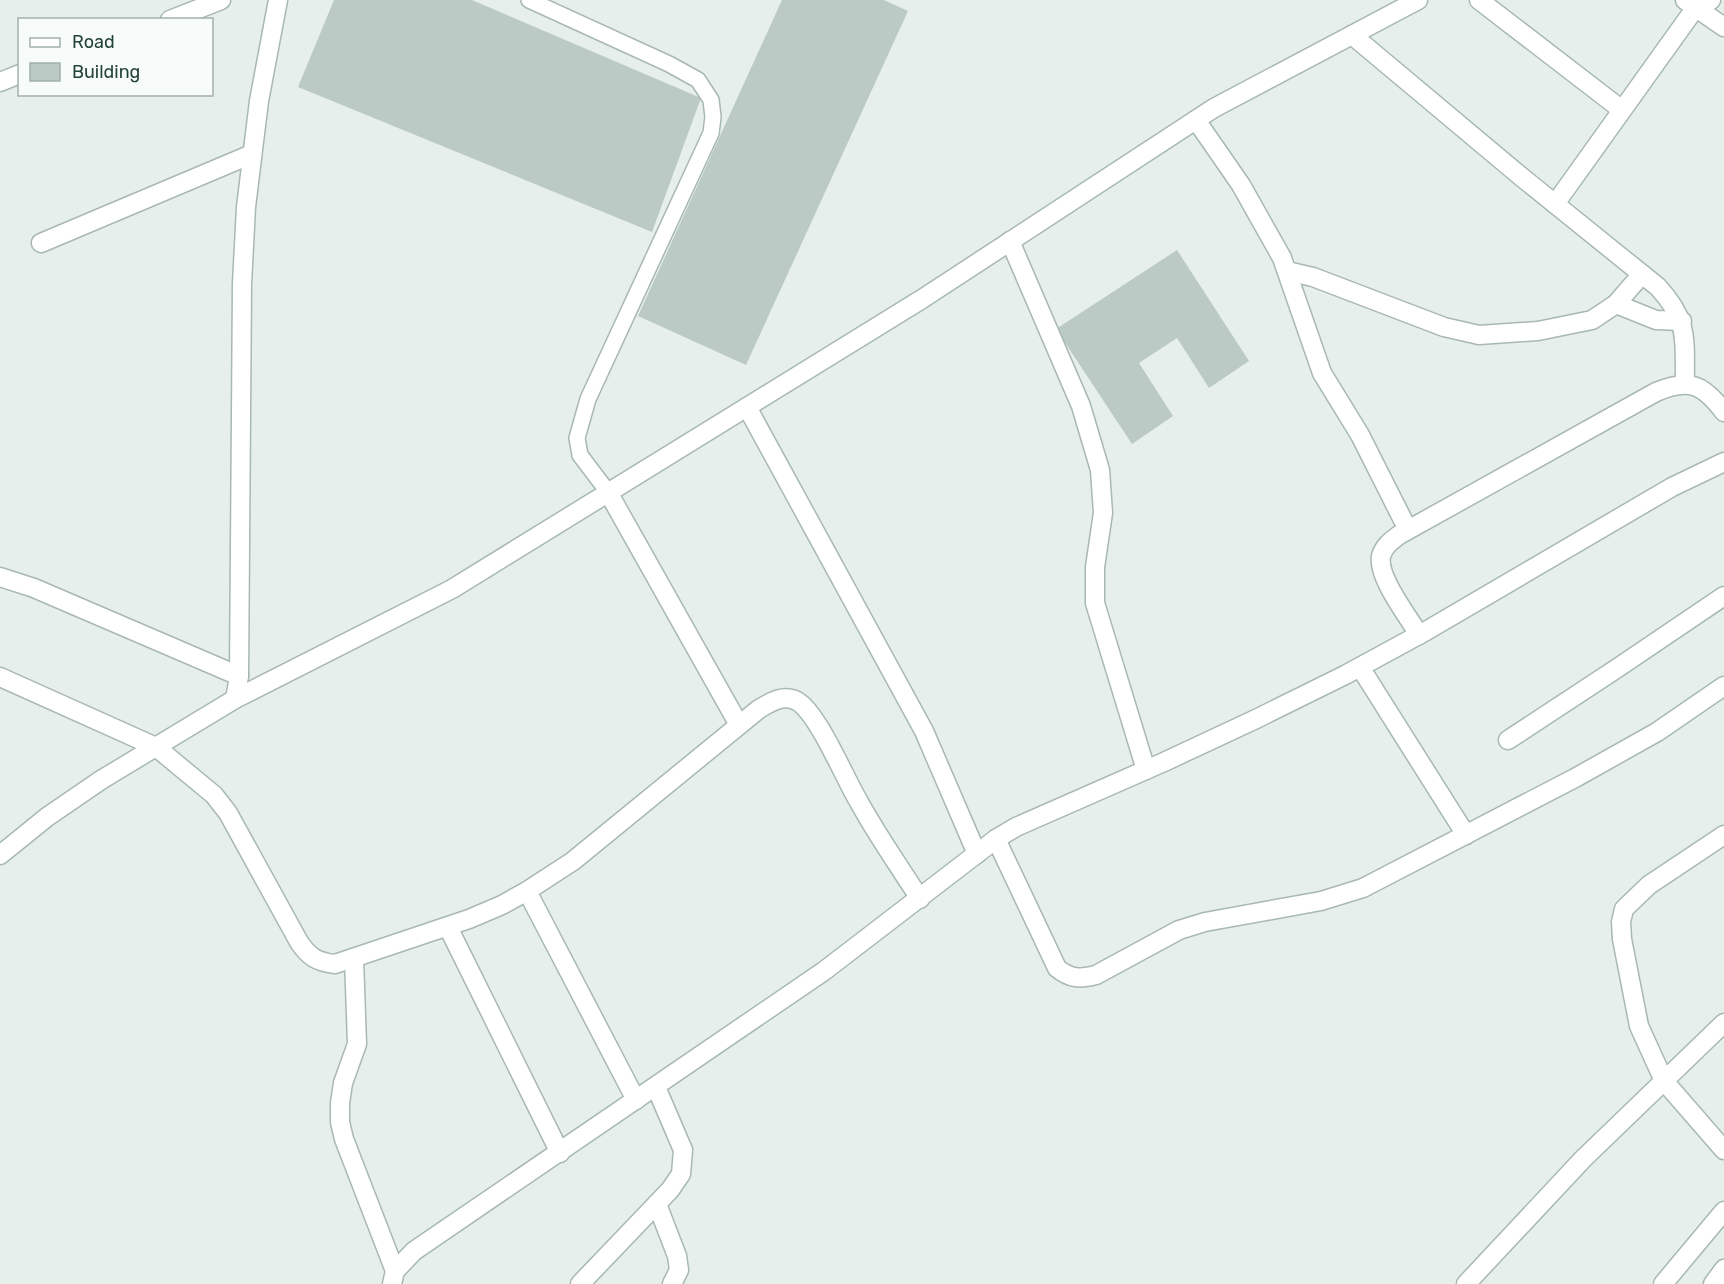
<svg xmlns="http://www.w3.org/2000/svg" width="1724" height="1284" font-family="Rubik,sans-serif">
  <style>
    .building { fill: #bbcac4 }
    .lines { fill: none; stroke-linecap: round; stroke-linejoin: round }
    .service-casing { stroke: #a8b8b2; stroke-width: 18 }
    .minor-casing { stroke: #a8b8b2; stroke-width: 21 }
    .service { stroke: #fff; stroke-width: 15 }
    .minor { stroke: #fff; stroke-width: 18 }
  </style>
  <rect width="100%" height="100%" fill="#e6efeb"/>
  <!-- building -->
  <g class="building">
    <path d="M334,0H472L701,98L652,232L298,87Z"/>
    <path d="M782,0H884L908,11L746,365L638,316Z"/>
    <path d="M1177,250L1249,361L1209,388L1177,338L1139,363L1173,416L1132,444L1056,329Z"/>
  </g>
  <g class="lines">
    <!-- service casing -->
    <g class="service-casing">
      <path id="service" d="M529,0L669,64L698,80L711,100L713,117L711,133L588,399L577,438L580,455L608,492"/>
    </g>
    <!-- minor casing -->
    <g class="minor-casing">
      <g id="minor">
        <path d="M1479,0L1622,110"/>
        <path d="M1685,0L1724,27"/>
        <path d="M170,20L221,0"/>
        <path d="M1352,35L1524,179L1658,287C1690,322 1684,340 1685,383"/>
        <path d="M0,82L20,74"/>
        <path d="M1196,120L1241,185L1282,258L1322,373L1360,435L1408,530"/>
        <path d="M1555,204L1696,7L1711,0"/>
        <path d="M1010,241L1081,406L1100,470L1103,513L1095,567V603L1146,770"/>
        <path d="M41,243L252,154"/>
        <path d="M1287,271L1313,277L1444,327L1479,335L1538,331L1592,320L1616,304L1642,274"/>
        <path d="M1616,304L1656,320L1682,321"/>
        <path d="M747,407L924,731L977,854"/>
        <path d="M608,492L739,725"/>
        <path d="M0,577L34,588L239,676"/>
        <path d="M1419,635C1408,616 1377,577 1381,556C1384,546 1391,541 1399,535L1656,392C1689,378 1703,384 1724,412"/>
        <path d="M1360,667L1466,835"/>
        <path d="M0,677L156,747L214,795L228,813L299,942C309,957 317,962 335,964L469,919L502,905L527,891L573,861L759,709C771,702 783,694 797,701C818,713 845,779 859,802C877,835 899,866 920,899"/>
        <path d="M235,699L239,676L242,284L246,207L259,101L278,0"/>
        <path d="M1508,740L1616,669L1724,596"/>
        <path d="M1724,835L1649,885L1624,909L1621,922L1622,939L1639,1026L1664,1081L1724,1150"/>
        <path d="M996,839L1057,968C1070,979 1080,979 1096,975L1179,930L1205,922L1321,901L1363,888L1575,778L1657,732L1724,686"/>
        <path d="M0,855L47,817L101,780L235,699L452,589L922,299L1214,108L1418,0"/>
        <path d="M527,891L636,1100"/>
        <path d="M448,927L560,1153"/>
        <path d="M354,958L357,1044L343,1083L340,1103V1122L344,1139L395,1271"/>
        <path d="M657,1204L677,1256L679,1270L672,1284"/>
        <path d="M392,1284L395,1271L414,1251L824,971L996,839L1016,827L1164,762L1256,719L1345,675L1426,631L1672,487L1724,462"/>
        <path d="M580,1284L670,1190L681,1174L683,1150L656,1087"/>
        <path d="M1466,1284L1583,1159L1724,1023"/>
        <path d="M1663,1284L1724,1211"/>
        <path d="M1713,1284L1724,1269"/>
      </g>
    </g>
    <!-- service -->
    <use href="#service" class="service"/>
    <!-- minor -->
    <use href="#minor" class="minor"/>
  </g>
  <!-- legend -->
  <rect x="18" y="18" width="195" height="78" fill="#f7fbf9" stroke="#a3b1ad" stroke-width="1.5"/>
  <rect x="30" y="38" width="30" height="9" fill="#ffffff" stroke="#a3b1ad" stroke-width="1.5"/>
  <text x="72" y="48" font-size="18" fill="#24423a">Road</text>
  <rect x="30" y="63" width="30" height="18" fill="#bbcac4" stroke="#a3b1ad" stroke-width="1.5"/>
  <text x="72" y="78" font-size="18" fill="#24423a">Building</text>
</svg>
